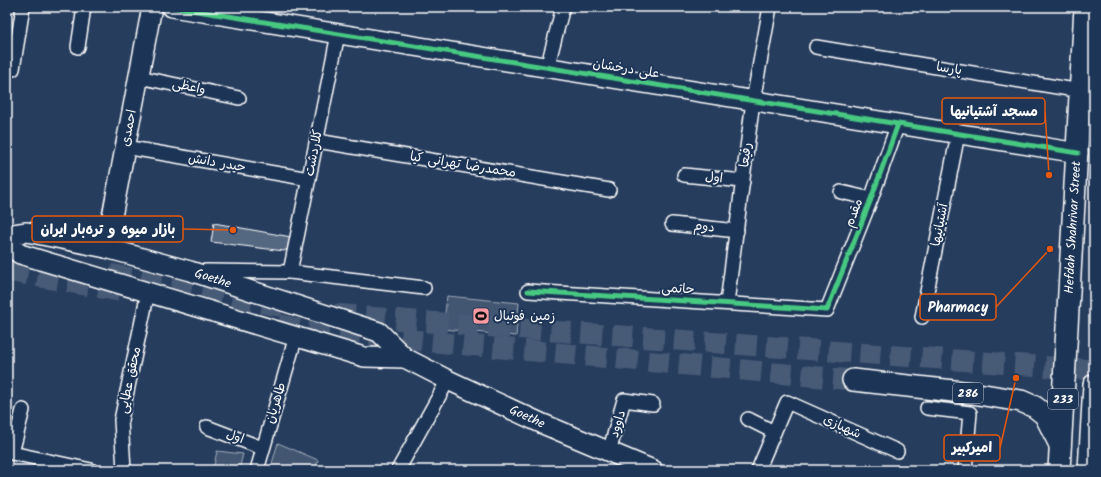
<svg xmlns="http://www.w3.org/2000/svg" width="1101" height="477" font-family="Kalam,'Playpen Sans Arabic',sans-serif">
  <style>
    .green { fill: #425672; stroke: #a0aab8 }
    .building { fill: #556781; stroke: #fff }
    .lines { fill: none; stroke-linecap: round; stroke-linejoin: round }
    .primary-tunnel { stroke: #475a76; stroke-width: 21; stroke-dasharray: 21 10; stroke-linecap: butt }
    .street-casing { stroke: #fff; stroke-width: 16 }
    .secondary-casing { stroke: #fff; stroke-width: 22 }
    .primary-casing { stroke: #fff; stroke-width: 24 }
    .street { stroke: #1d3557; stroke-width: 13 }
    .secondary { stroke: #1d3557; stroke-width: 19 }
    .primary { stroke: #1d3557; stroke-width: 21 }
    .cycleway-casing { stroke: #1d3557; stroke-width: 8 }
    .cycleway { stroke: #46c982; stroke-width: 5 }
    .labels { text-anchor: middle; dominant-baseline: central; stroke-width: 4; stroke-linejoin: round; paint-order: stroke }
    .shield { fill: #1d3557; stroke: #bbc2cd; stroke-width: 1 }
    .shield-label { font-size: 12px; font-weight: bold; fill: #fff }
    .street-label { font-size: 13px; fill: #fff; stroke: #1d3557 }
    .poi-label { font-size: 13px; fill: #fff; stroke: #1d3557; text-anchor: start }
    .leader { fill: none; stroke: #e8590c; stroke-width: 1.5 }
    .callout-dot { fill: #e8590c; stroke: #1d3557; stroke-width: 1.5 }
    .callout { fill: #1d3557; stroke: #e8590c; stroke-width: 1.5 }
    .callout-label { font-size: 14px; text-anchor: middle; font-weight: bold; fill: #fff }
  </style>
  <rect width="100%" height="100%" fill="#263d5e"/>
  <filter id="ink" filterUnits="userSpaceOnUse"><feTurbulence type="fractalNoise" baseFrequency=".025" numOctaves="2"/><feDisplacementMap in="SourceGraphic" scale="8" xChannelSelector="R" yChannelSelector="G"/><feConvolveMatrix kernelMatrix="1 2 1 2 8 2 1 2 1" color-interpolation-filters="sRGB"/></filter>
  <g filter="url(#ink)">
    <!-- green -->
    <g class="green">
      <path d="M447,296L519,303L516,336L443,329Z"/>
      <path d="M278,443L318,460L315,470H270Z"/>
      <path d="M217,451L243,454L239,470H213Z"/>
    </g>
    <!-- building -->
    <path class="building" d="M214,223L291,237V247L284,251L211,242Z"/>
    <g class="lines">
      <!-- primary-tunnel -->
      <g class="primary-tunnel">
        <path d="M7,271L125,292"/>
        <path d="M110,274L283,307"/>
        <path d="M334,314L427,322L1094,370"/>
        <path d="M278,324L302,330L853,380"/>
      </g>
      <!-- street casing -->
      <g class="street-casing">
        <g id="street">
          <path d="M78,47L84,7"/>
          <path d="M816,47L1081,91"/>
          <path d="M547,68L563,7"/>
          <path d="M13,69L23,7"/>
          <path d="M139,77L239,98"/>
          <path d="M317,141L609,190"/>
          <path d="M125,147L309,179"/>
          <path d="M684,175L743,181"/>
          <path d="M841,192L871,199"/>
          <path d="M672,224L737,231"/>
          <path d="M206,271L290,272L424,288"/>
          <path d="M290,272L338,34"/>
          <path d="M528,291L827,310L871,199L898,124"/>
          <path d="M727,303L753,101L770,7"/>
          <path d="M922,317L958,134"/>
          <path d="M927,408L970,413L965,470"/>
          <path d="M748,419L774,432"/>
          <path d="M207,427L262,448"/>
          <path d="M7,452L91,470"/>
          <path d="M609,452L624,400L653,404"/>
          <path d="M12,453L23,410"/>
          <path d="M124,470L121,420L148,292"/>
          <path d="M257,470L296,336"/>
          <path d="M398,470L448,380"/>
          <path d="M758,470L787,402L897,451"/>
        </g>
      </g>
      <!-- secondary casing -->
      <g class="secondary-casing">
        <g id="secondary">
          <path d="M172,7L1078,153"/>
          <path id="s1" d="M7,235L27,232L106,248L190,271L379,332L405,358L448,380L543,424L653,470"/>
          <path d="M7,244L20,254L364,357L405,358"/>
          <path d="M106,248L152,7"/>
        </g>
      </g>
      <!-- primary casing -->
      <g class="primary-casing">
        <g id="primary">
          <path d="M853,380L972,393L1021,401L1035,407L1045,415L1060,445"/>
          <path id="s2" d="M1059,470L1085,7"/>
          <path d="M1089,470L1094,385"/>
        </g>
      </g>
      <!-- street -->
      <use href="#street" class="street"/>
      <!-- secondary -->
      <use href="#secondary" class="secondary"/>
      <!-- primary -->
      <use href="#primary" class="primary"/>
      <!-- cycleway casing -->
      <g class="cycleway-casing">
        <g id="cycleway">
          <path d="M172,7L1078,153"/>
          <path d="M528,291L827,310L871,199L898,124"/>
        </g>
      </g>
      <!-- cycleway -->
      <use href="#cycleway" class="cycleway"/>
    </g>
  </g>
  <!-- icons -->
  <defs>
    <g id="stadium-square" transform="scale(0.9)"><rect x="-9" y="-9" width="18" height="18" rx="4" fill="#ff9aa2" stroke="#1d3557"/><path d="M0-5a6.5 5 0 1 0 0 10a6.5 5 0 1 0 0-10ZM-3.5-1.8h7v3.6h-7Z" fill="#111"/></g>
  </defs>
  <g fill-rule="evenodd">
    <use href="#stadium-square" x="481" y="316"/>
  </g>
  <g class="labels">
    <!-- shield labels -->
    <g class="shield">
      <rect x="953" y="383" width="30" height="20" rx="3"/>
      <rect x="1048" y="389" width="30" height="20" rx="3"/>
    </g>
    <g class="shield-label">
      <text x="968" y="393">286</text>
      <text x="1063" y="399">233</text>
    </g>
    <!-- street labels -->
    <g class="street-label">
      <text transform="translate(626 69) rotate(9)">علی درخشان</text>
      <text transform="translate(949 69) rotate(9)">پارسا</text>
      <text transform="translate(189 87) rotate(12)">واعظی</text>
      <text transform="translate(129 128) rotate(-79)">احمدی</text>
      <text transform="translate(314 153) rotate(-79)">کلاردشت</text>
      <text transform="translate(746 155) rotate(-83)">رفیعا</text>
      <text transform="translate(217 163) rotate(10)">حیدر دانش</text>
      <text transform="translate(463 165) rotate(9)">محمدرضا تهرانی کیا</text>
      <text transform="translate(714 178) rotate(6)">اول</text>
      <text transform="translate(854 213) rotate(-69)">مقدم</text>
      <text transform="translate(940 225) rotate(-79)">آشتیانیها</text>
      <text transform="translate(704 227) rotate(6)">دوم</text>
      <text stroke="none"><textPath href="#s2" startOffset="243">Hefdah Shahrivar Street</textPath></text>
      <text stroke="none"><textPath href="#s1" startOffset="212">Goethe</textPath></text>
      <text transform="translate(678 289) rotate(3)">حاتمی</text>
      <text transform="translate(130 380) rotate(-78)">محقق عطایی</text>
      <text transform="translate(276 403) rotate(-73)">طاهریان</text>
      <text stroke="none"><textPath href="#s1" startOffset="559">Goethe</textPath></text>
      <text transform="translate(618 424) rotate(-74)">داوود</text>
      <text transform="translate(842 427) rotate(24)">شهبازی</text>
      <text transform="translate(235 437) rotate(20)">اول</text>
    </g>
    <!-- poi labels -->
    <g class="poi-label">
      <text x="494" y="316">زمین فوتبال</text>
    </g>
  </g>
  <!-- callouts -->
  <path class="leader" d="M1049 175L1045 111M233 230L183 229M1050 249L996 307M1016 378L1000 448"/>
  <g class="callout-dot">
    <circle cx="1049" cy="175" r="4"/>
    <circle cx="233" cy="230" r="4"/>
    <circle cx="1050" cy="249" r="4"/>
    <circle cx="1016" cy="378" r="4"/>
  </g>
  <g class="callout">
    <rect x="942" y="98" width="103" height="26" rx="4"/>
    <rect x="32" y="216" width="151" height="26" rx="4"/>
    <rect x="920" y="294" width="76" height="26" rx="4"/>
    <rect x="944" y="435" width="56" height="26" rx="4"/>
  </g>
  <g class="callout-label">
    <text x="994" y="116">مسجد آشتیانیها</text>
    <text x="108" y="234">بازار میوه و تره‌بار ایران</text>
    <text x="958" y="312">Pharmacy</text>
    <text x="972" y="452">امیرکبیر</text>
  </g>
  <!-- margin -->
  <rect width="1101" height="477" fill="none" stroke="#1d3557" stroke-width="24"/>
  <rect x="12" y="12" width="1077" height="453" fill="none" stroke="#fff" stroke-width="1.5" filter="url(#ink)"/>
</svg>
